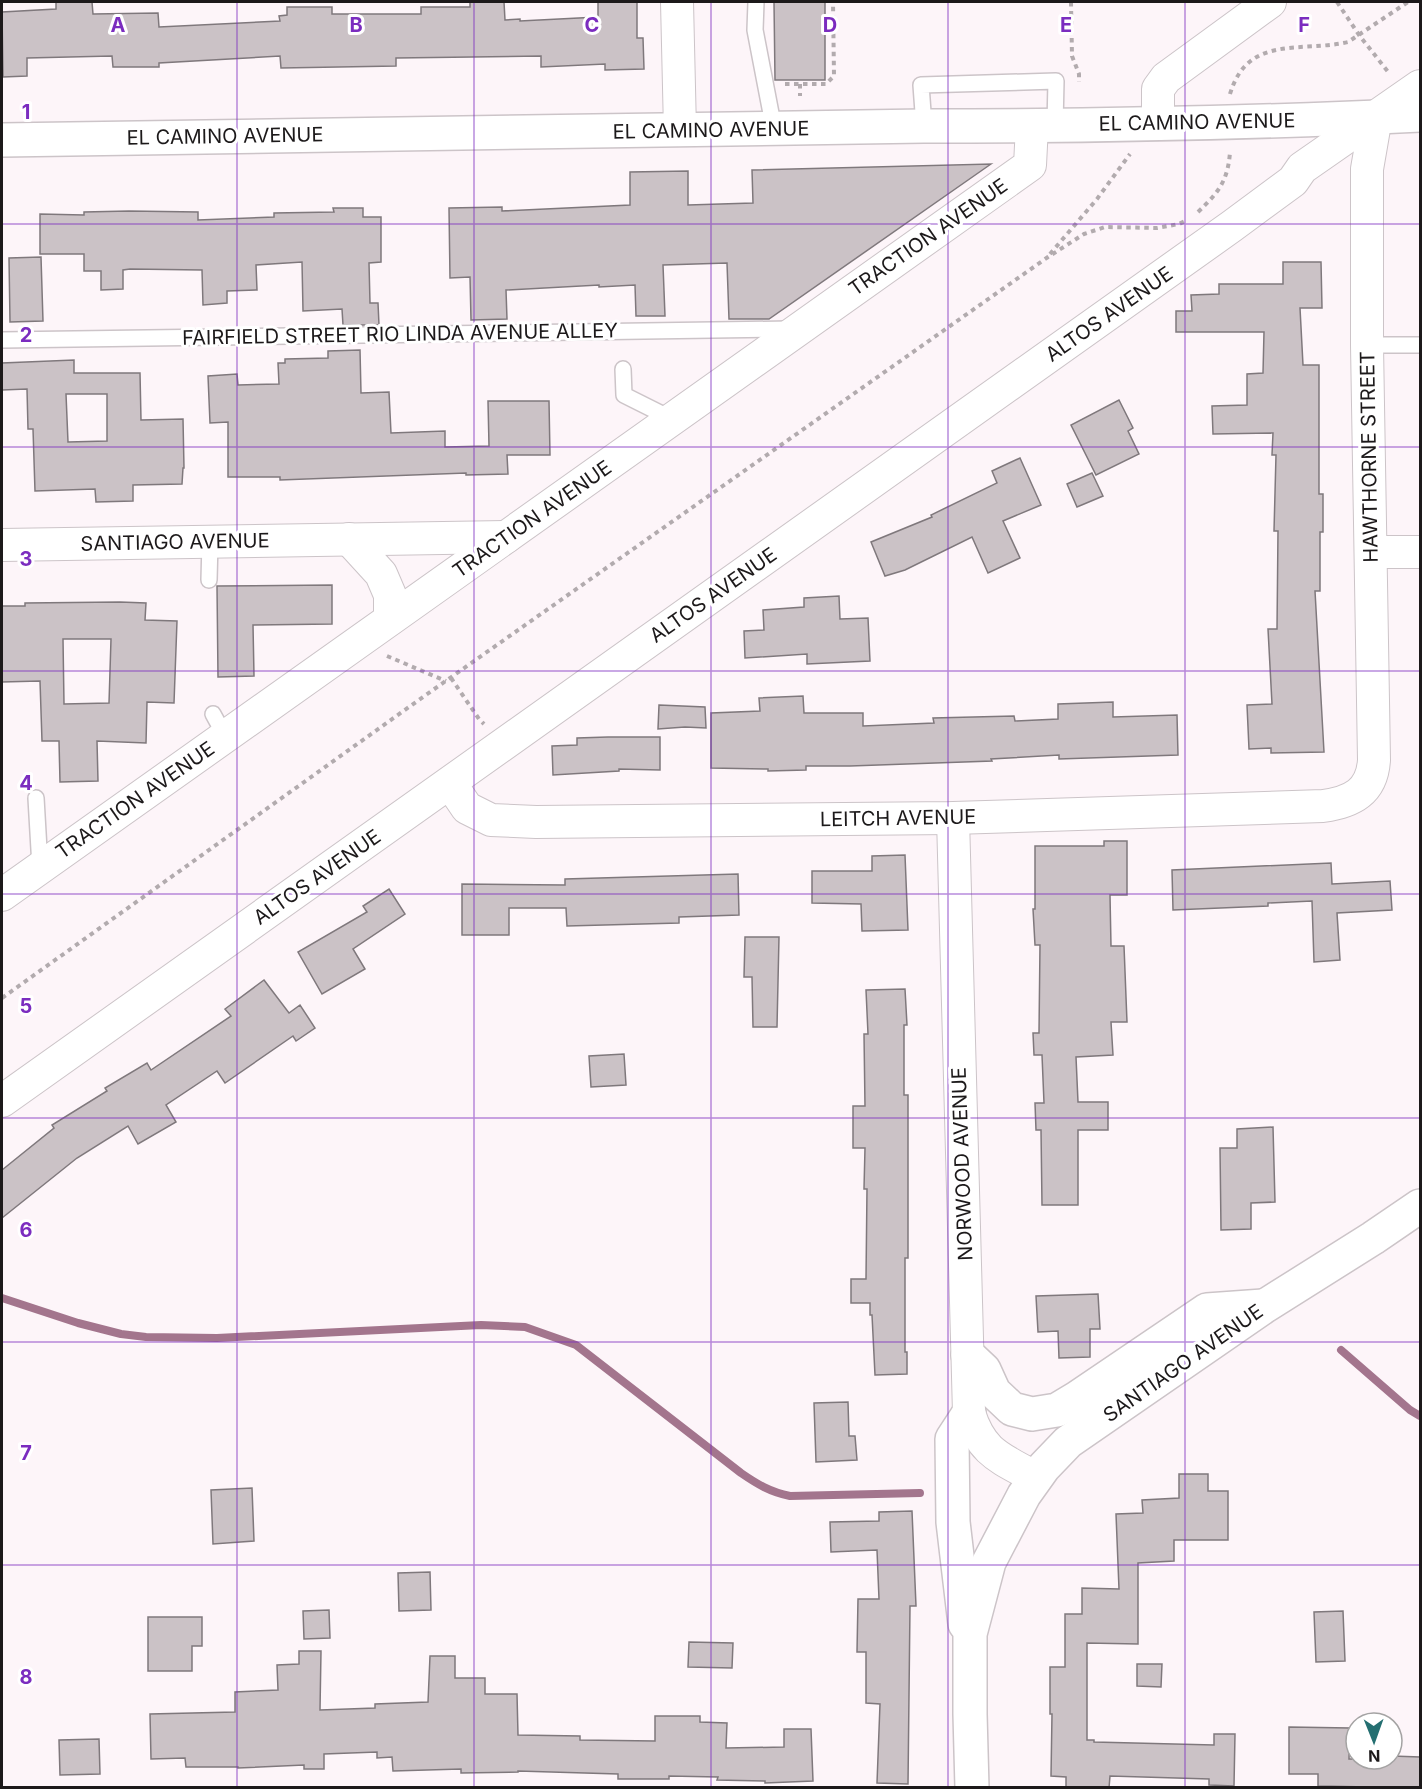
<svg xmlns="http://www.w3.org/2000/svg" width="1422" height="1789" font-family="Inter,sans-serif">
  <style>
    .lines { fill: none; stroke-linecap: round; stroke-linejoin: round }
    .stream { stroke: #a3758d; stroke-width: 8 }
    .building { fill: #cbc2c6; stroke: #7f787c; stroke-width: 1.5; fill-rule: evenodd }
    .lane-casing { stroke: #ccc4c8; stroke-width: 18 }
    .street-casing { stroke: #ccc4c8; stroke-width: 34 }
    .secondary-casing { stroke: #ccc4c8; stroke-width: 36 }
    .path { stroke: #b2abae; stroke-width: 4; stroke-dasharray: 4.5 4.5; stroke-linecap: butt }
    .lane { stroke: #fff; stroke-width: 15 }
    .street { stroke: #fff; stroke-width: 32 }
    .secondary { stroke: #fff; stroke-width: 33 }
    .grid { fill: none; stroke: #7b2cbf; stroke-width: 1.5; stroke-opacity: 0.55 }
    .labels { text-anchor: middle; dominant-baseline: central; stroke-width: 6; stroke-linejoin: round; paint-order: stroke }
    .street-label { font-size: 20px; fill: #1c191a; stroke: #fff }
    .grid-label { font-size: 20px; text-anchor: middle; font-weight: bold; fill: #7b2cbf; stroke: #fff; stroke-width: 6; stroke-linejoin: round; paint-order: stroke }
  </style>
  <rect width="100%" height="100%" fill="#fdf5f9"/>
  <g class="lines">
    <!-- stream -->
    <g class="stream">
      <path d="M2,1298L78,1323L121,1334L146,1337L217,1338L481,1325L525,1327L576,1345L741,1473C757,1484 770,1492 790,1496L920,1493"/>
      <path d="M1341,1350L1410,1410L1420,1416"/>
    </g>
  </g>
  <!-- building -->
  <g class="building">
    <path d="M56,2H92L93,14L158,13L159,27L280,21L279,16L287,15V7H332V14H421V7H470V2H504L505,20L520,19V21L598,17V2H637V38H643L644,69L605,70V64L541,67V56L396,58V66L281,68L280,56L159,63V67H113L112,56L27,58V76L3,77L2,12L56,9Z"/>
    <path d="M774,2H825V80H775Z"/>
    <path d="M991,164L769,319H729L727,263L663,265L665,316H636L635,285L599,287V285L506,290L507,319L471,320L470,277L450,278L449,208L502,207V211L630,205V172L688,171V205L753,203L752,170Z"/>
    <path d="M333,208H363V217H381V262L369,263L370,303H378L379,325H343L342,309L303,311L302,262L256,265L257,290L227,291V303L203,305L202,270L130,269L123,270V289L101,290V271H84V254H40V214L84,215V212L129,211L198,212V220L274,217V213L334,212Z"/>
    <path d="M41,257L43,321L10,322L9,258Z"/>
    <path d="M1283,262H1321L1322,308H1300L1303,365H1319V494H1323V532H1320V591H1315L1324,752L1271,753V748L1249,749L1247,705L1272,704L1268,629H1277L1278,531H1274L1276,455H1272L1273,433L1213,434L1212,406L1247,405V374L1263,373L1264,332H1176V311H1192L1191,295L1219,294V284H1283Z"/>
    <path d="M360,350L361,393L389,392L391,433L445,431V447L489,446L488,401H549L550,455H507L508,474L466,475V473L280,480V477H228V422L210,423L208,376L237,374L238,385L279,384L278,363H285V359L328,358V351Z"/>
    <path d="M74,360V373H140L141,420L183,419L184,468H183L182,484L133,485V501L96,502L95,489L35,491L33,429H28L27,389L2,390V363ZM66,394H107V441L68,442Z"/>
    <path d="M1119,400L1133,428L1128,431L1139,454L1096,475L1071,425Z"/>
    <path d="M1020,458L1041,505L1003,521L1020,558L988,573L972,537L905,570L885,576L871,542L932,517L931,515L997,483L992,471Z"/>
    <path d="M1092,473L1103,496L1077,507L1067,484Z"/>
    <path d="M332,585V624L253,625L254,676L218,677L217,586Z"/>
    <path d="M839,596L840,619L868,618L870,661L807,664V654L745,658L744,631L764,630L763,610L804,607V598Z"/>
    <path d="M120,602L146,603L145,620L177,621L174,703L147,702L146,743L97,741L98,781L60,782L59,741H42L40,681L2,682V606H25V603ZM63,639H111L109,703L64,704Z"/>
    <path d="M803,696L804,713H863V726L934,723L933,718L1014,716L1015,721L1058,719V704L1113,702V717L1177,715L1178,755L1059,759V755L991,759L992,761L850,766H806V770L768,771V769L711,768V713L760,711L759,698Z"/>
    <path d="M659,705L705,707L706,728L685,727L658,729Z"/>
    <path d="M608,737H660V770L619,769V771L553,775L552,746L577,745V738Z"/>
    <path d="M1104,841H1127V895H1110L1111,946H1124L1127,1022H1111L1113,1055L1076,1057L1078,1102H1108V1130H1078V1205H1042L1041,1130H1036L1035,1103H1044L1042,1055H1034L1033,1033H1039L1040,945H1035L1033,909H1035V846H1104Z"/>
    <path d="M905,855L908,930L862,931L861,904L812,903V871H872V856Z"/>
    <path d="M1331,863L1332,884L1390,881L1392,910L1337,913L1340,960L1314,962L1312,901L1268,903V906L1173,910L1172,870Z"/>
    <path d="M738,874L739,915L679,917V923L567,926L566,908H509V935H462V884L565,885V879Z"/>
    <path d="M389,889L405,914L353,949L365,969L322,994L298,952L367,912L363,906Z"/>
    <path d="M745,937H779L777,1027H753L752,977H744Z"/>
    <path d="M264,980L289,1013L300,1005L315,1028L296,1041L293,1036L225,1083L217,1071L166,1105L176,1122L138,1144L128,1126L77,1158L2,1218V1170L54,1128L52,1125L107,1091L105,1088L147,1063L151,1070L231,1016L225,1009Z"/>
    <path d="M905,989L907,1025H904V1095H908V1258H905V1352H907V1374L875,1375L872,1315H870V1303H851V1279H866L867,1189H864L865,1148H853V1106H865L864,1034H868L866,990Z"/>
    <path d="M624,1054L626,1085L591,1087L589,1056Z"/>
    <path d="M1273,1127L1275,1202L1251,1203V1229L1221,1230L1220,1148H1237V1129Z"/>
    <path d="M1098,1294L1100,1329H1090V1357L1059,1358L1058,1331L1038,1332L1036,1296Z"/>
    <path d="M848,1402L849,1436H855L857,1460L816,1462L814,1403Z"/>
    <path d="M1179,1474H1208V1491H1228V1540H1174V1561L1138,1563V1644L1087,1643V1740H1094V1742L1214,1745V1734H1235L1234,1786L1209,1785V1779L1110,1776L1109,1788H1066V1777L1051,1776L1052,1714H1050V1667H1065V1614H1082V1588L1119,1589L1116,1514L1143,1513L1142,1500L1179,1498Z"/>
    <path d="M252,1488L254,1541L213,1544L211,1490Z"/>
    <path d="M912,1511L916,1606H910L908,1784L877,1783L880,1704L866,1703V1652H857L858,1599H879L877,1550L831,1552L830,1522L879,1521V1512Z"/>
    <path d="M430,1572L431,1610L399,1611L398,1573Z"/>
    <path d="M329,1610L330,1638L304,1639L303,1611Z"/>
    <path d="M1343,1611L1345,1661L1316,1662L1314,1612Z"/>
    <path d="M148,1617H202V1646H192V1671H148Z"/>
    <path d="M689,1642L733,1643L732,1668L688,1667Z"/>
    <path d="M299,1651H321L320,1710L375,1708V1704L428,1702L430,1656H455V1678H485V1694H517L518,1735L580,1736V1740L655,1741V1716H700V1722L727,1723L726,1748L784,1747V1729H811L813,1781L765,1783V1781L717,1780L718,1777L669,1776V1779H618V1774L518,1771V1772L461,1773V1769L393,1771L392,1757L377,1758V1752L324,1754V1769H304V1765L238,1768V1767H186L185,1758L151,1759L150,1714L235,1712V1692L278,1690L277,1665L299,1664Z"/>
    <path d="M1137,1664H1162L1161,1687L1137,1686Z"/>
    <path d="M1289,1727L1350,1728L1349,1759H1392V1756L1420,1757V1788L1318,1786V1774H1289Z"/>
    <path d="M99,1739L100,1774L60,1775L59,1740Z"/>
  </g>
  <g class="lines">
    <!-- lane casing -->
    <g class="lane-casing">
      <g id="lane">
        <path d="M756,2L755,30L774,129"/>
        <path d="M924,126L921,85L1056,81L1055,125"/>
        <path d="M2,340L790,329"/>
        <path d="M1367,345H1420"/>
        <path d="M623,369L624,395L672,419"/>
        <path d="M209,580L210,542"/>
        <path d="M213,714L225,736"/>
        <path d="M36,798L40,867"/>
      </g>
    </g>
    <!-- street casing -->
    <g class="street-casing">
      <g id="street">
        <path d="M677,2L680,130"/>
        <path d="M1158,124V89L1166,78L1270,2"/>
        <path d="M349,539L381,574L390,595V619"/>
        <path d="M2,545L506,537"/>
        <path d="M1371,552H1420"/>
        <path d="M450,783L467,808L491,820L536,822L953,818L1323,806C1352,802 1372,792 1374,760L1367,345V169L1376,117"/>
        <path d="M953,818L969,1413C982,1454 1001,1458 1036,1478"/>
        <path d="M2,895L1030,165L1032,126"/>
        <path d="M2,1101L1232,226L1293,181L1302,168L1420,86"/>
      </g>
    </g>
    <!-- secondary casing -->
    <g class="secondary-casing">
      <g id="secondary">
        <path d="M2,140L924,126C1090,126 1255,123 1420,115"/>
        <path d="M968,1355L984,1370L994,1392L1012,1409L1032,1414L1057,1410L1077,1398L1207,1310L1263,1306"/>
        <path d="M965,1624L953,1522L952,1439L969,1413"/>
        <path d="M972,1788L970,1714V1634L989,1562L1024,1495L1044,1467L1068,1442L1265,1306L1373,1238L1420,1206"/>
      </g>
    </g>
    <!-- path -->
    <g class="path">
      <path d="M1071,2L1072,56L1079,74V82"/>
      <path d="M1337,2L1359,35L1389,73"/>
      <path d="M785,84H826L834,76L833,2"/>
      <path d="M800,84V96"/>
      <path d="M1230,94C1248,34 1300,53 1348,42L1408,2"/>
      <path d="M1198,212C1218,193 1228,181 1230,152"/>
      <path d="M1050,254L1097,199L1130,154"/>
      <path d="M387,656L446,681"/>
      <path d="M451,678L479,719L484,724"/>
      <path d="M2,998L423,697L1048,257L1084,234L1105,227L1157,228L1179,224L1187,220"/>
    </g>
    <!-- lane -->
    <use href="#lane" class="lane"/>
    <!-- street -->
    <use href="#street" class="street"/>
    <!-- secondary -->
    <use href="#secondary" class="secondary"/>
  </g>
  <!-- grid -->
  <path class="grid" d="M237,2V1788M474,2V1788M711,2V1788M948,2V1788M1185,2V1788M2,224H1420M2,447H1420M2,671H1420M2,894H1420M2,1118H1420M2,1342H1420M2,1565H1420"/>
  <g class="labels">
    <!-- street labels -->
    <g class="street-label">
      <text transform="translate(1197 122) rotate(-1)">EL CAMINO AVENUE</text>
      <text transform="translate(711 130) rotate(-1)">EL CAMINO AVENUE</text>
      <text transform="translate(225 136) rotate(-1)">EL CAMINO AVENUE</text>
      <text transform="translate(928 237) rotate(-35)">TRACTION AVENUE</text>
      <text transform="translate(1109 314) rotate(-35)">ALTOS AVENUE</text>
      <text transform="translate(400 334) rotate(-1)">FAIRFIELD STREET RIO LINDA AVENUE ALLEY</text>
      <text transform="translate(1369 457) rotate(-91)">HAWTHORNE STREET</text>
      <text transform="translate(532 519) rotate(-35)">TRACTION AVENUE</text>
      <text transform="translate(175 542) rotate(-1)">SANTIAGO AVENUE</text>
      <text transform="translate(713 595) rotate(-35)">ALTOS AVENUE</text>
      <text transform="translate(135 800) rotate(-35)">TRACTION AVENUE</text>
      <text transform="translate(898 818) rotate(-1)">LEITCH AVENUE</text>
      <text transform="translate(317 877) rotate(-35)">ALTOS AVENUE</text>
      <text transform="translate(962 1164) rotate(-92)">NORWOOD AVENUE</text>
      <text transform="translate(1183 1363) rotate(-35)">SANTIAGO AVENUE</text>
    </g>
  </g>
  <g class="grid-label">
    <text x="118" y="32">A</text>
    <text x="356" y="32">B</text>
    <text x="592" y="32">C</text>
    <text x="830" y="32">D</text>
    <text x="1066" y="32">E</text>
    <text x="1304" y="32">F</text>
    <text x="26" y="119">1</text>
    <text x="26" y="342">2</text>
    <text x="26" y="566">3</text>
    <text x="26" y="790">4</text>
    <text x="26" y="1013">5</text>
    <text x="26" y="1237">6</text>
    <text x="26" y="1460">7</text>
    <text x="26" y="1684">8</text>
  </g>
  <!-- border -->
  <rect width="1422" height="1789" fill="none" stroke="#1c191a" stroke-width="6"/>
  <!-- north arrow -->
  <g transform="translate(1374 1741) rotate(179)"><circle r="28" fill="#ffffff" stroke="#a4a3a3" stroke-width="1.5"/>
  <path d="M0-4.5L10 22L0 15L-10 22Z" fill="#246f71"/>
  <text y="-9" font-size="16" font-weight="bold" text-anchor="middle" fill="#1c191a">N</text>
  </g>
</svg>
